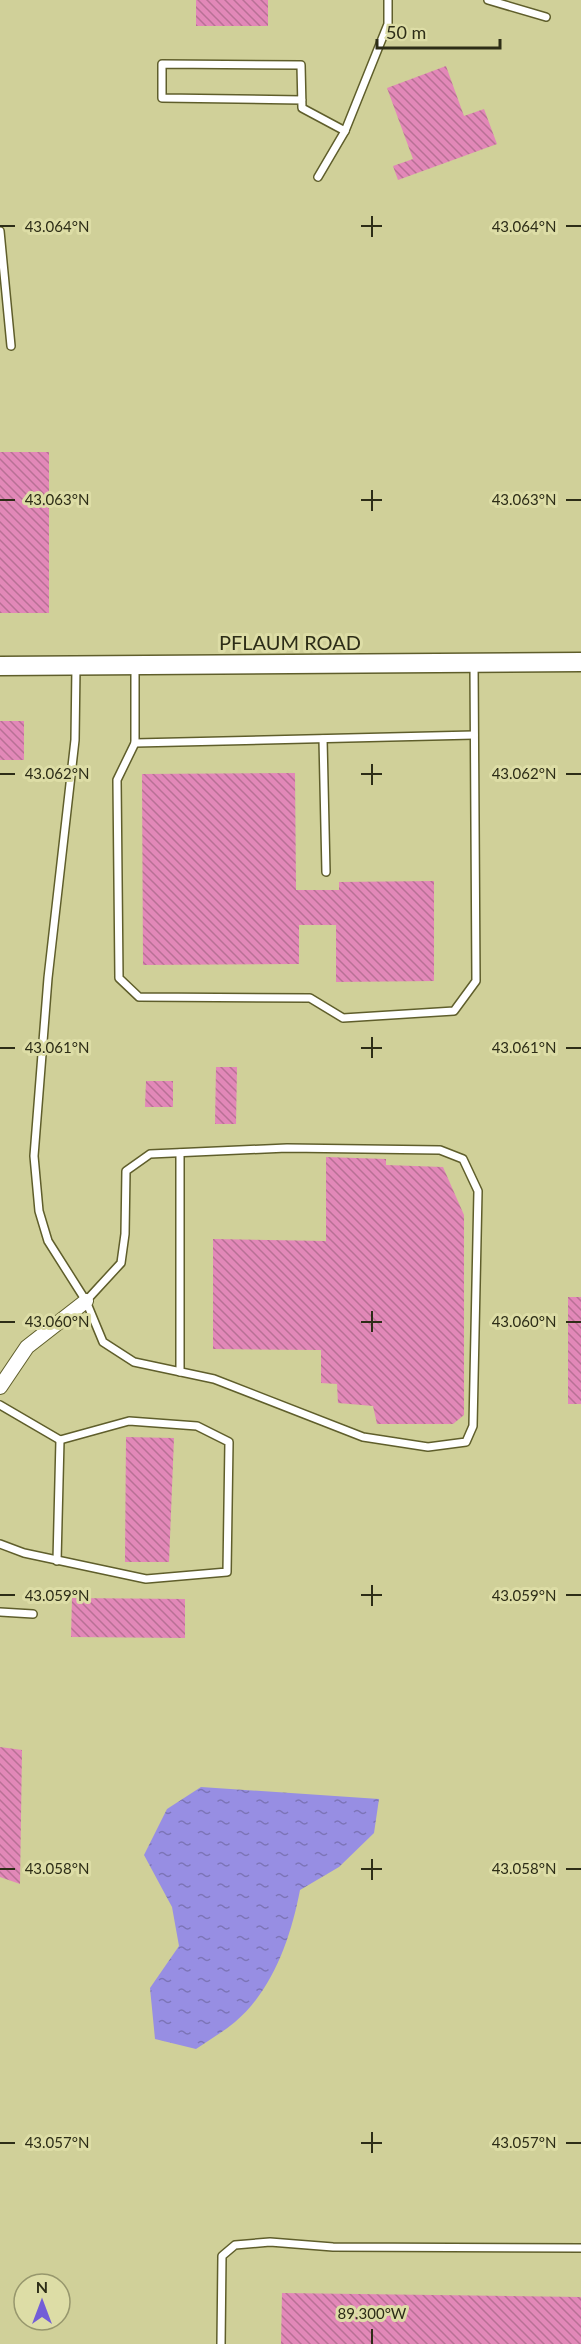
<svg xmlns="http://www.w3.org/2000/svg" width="581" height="2344" font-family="Lato,sans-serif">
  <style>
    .water { fill: url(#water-ripples) }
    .building { fill: url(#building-back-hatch) }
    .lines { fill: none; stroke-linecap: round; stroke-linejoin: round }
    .service-casing { stroke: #5f5e2b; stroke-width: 10 }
    .minor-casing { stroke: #5f5e2b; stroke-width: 16 }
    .tertiary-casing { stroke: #5f5e2b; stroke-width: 21 }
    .service { stroke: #fff; stroke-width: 7 }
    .minor { stroke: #fff; stroke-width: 14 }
    .tertiary { stroke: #fff; stroke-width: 18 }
    .ticks { fill: none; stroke: #2d2d17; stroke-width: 2 }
    .labels { text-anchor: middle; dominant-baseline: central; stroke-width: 6; stroke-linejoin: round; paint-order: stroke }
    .street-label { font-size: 20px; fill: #2d2d17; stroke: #dddda6 }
    .ticks-label { font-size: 15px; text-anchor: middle; fill: #2d2d17; stroke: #dddda6; stroke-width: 6; stroke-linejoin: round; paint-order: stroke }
  </style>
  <defs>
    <pattern id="water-ripples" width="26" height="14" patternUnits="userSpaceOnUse" patternTransform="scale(1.5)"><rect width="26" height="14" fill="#978ee3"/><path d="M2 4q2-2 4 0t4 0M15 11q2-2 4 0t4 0" fill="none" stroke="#7c74b7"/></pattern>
    <pattern id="building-back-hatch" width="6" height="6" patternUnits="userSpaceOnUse" patternTransform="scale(1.5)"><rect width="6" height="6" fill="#e288b8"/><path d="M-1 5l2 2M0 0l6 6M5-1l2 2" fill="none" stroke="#b87095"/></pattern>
  </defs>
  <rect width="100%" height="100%" fill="#d0d099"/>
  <!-- water -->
  <path class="water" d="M201,1787L379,1799L374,1833L339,1867L300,1890C291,1937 273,1990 235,2022C223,2032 209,2040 196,2049L155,2039L150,1988L179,1946L172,1907L144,1855L167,1809Z"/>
  <!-- building -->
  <g class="building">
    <rect x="196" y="0" width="72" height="26"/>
    <path d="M446,66L464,116L484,109L497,144L398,180L393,166L413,159L387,88Z"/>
    <rect x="0" y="452" width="49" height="161"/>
    <rect x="0" y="721" width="24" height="39"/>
    <path d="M295,773L296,890H339V882L434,881V981L336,982V925H299V964L143,965L142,774Z"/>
    <path d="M216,1067H237L236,1124H215Z"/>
    <path d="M146,1081H173V1107H145Z"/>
    <path d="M326,1157L386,1159V1165L443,1167L464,1215V1415L453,1424H377L373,1406L338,1403L337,1384L321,1383V1350L213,1349V1239L326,1241Z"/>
    <rect x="568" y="1297" width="13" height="107"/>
    <path d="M126,1437L174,1438L169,1562H125Z"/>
    <path d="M72,1598L185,1599V1638L71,1637Z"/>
    <path d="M0,1747L22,1750L20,1884L0,1877Z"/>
    <path d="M282,2293L581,2297V2344H281Z"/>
  </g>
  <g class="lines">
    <!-- service casing -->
    <g class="service-casing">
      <g id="service">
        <path d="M488,0L546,17"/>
        <path d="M302,100L162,98V64L301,65L302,108L345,131"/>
        <path d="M318,177L345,131L388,24V0"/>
        <path d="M0,231L11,346"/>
        <path d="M76,667L75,740L48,978L34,1156L39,1211L48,1241L86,1301L103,1342L134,1362L214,1379L363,1437L428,1447L466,1442L473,1426L478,1191L463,1159L440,1150L287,1148L150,1154L126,1171L125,1234L121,1263L86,1301"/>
        <path d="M135,668V743L117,780L119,978L139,997L310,998L343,1018L454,1011L476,981L474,663"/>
        <path d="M323,739L326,872"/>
        <path d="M135,743L474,735"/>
        <path d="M180,1153V1372"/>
        <path d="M0,1405L60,1440L129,1421L197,1426L229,1442L227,1572L146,1579L24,1553L0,1544"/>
        <path d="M57,1561L60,1440"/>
        <path d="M0,1612L33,1614"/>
        <path d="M221,2344L222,2256L235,2245L270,2242L333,2247L581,2248"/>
      </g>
    </g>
    <!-- minor casing -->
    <g class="minor-casing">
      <path id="minor" d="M0,1387L27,1347L86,1301"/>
    </g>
    <!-- tertiary casing -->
    <g class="tertiary-casing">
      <path id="tertiary" d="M0,666L581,662"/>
    </g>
    <!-- service -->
    <use href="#service" class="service"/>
    <!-- minor -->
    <use href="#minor" class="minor"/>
    <!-- tertiary -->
    <use href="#tertiary" class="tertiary"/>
  </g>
  <!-- ticks -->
  <path class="ticks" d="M372,216V237M0,226H15M361,226H382M566,226H581M372,490V511M0,500H15M361,500H382M566,500H581M372,764V785M0,774H15M361,774H382M566,774H581M372,1037V1058M0,1048H15M361,1048H382M566,1048H581M372,1311V1332M0,1322H15M361,1322H382M566,1322H581M372,1585V1606M0,1595H15M361,1595H382M566,1595H581M372,1859V1880M0,1869H15M361,1869H382M566,1869H581M372,2132V2153M0,2143H15M361,2143H382M566,2143H581M372,2329V2344"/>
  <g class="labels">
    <!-- street labels -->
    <g class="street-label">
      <text x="290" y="642">PFLAUM ROAD</text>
    </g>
  </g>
  <g class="ticks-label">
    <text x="57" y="232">43.064°N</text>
    <text x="524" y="232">43.064°N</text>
    <text x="57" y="505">43.063°N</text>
    <text x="524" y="505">43.063°N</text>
    <text x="57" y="779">43.062°N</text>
    <text x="524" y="779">43.062°N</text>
    <text x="57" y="1053">43.061°N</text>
    <text x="524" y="1053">43.061°N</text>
    <text x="57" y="1327">43.060°N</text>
    <text x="524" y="1327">43.060°N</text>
    <text x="57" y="1601">43.059°N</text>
    <text x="524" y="1601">43.059°N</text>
    <text x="57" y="1874">43.058°N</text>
    <text x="524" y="1874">43.058°N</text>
    <text x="57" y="2148">43.057°N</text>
    <text x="524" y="2148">43.057°N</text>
    <text x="372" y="2319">89.300°W</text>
  </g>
  <!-- north arrow -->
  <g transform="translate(42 2302)"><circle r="28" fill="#dddda6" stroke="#97976d" stroke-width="1.5"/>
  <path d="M0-4.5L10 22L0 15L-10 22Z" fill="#735dd7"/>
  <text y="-9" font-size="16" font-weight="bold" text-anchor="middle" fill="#2d2d17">N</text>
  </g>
  <!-- scale -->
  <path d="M377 39v9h123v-9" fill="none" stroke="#2d2d17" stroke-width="3"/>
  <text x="386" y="39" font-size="18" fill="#2d2d17" stroke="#dddda6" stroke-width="4.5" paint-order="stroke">50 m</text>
</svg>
